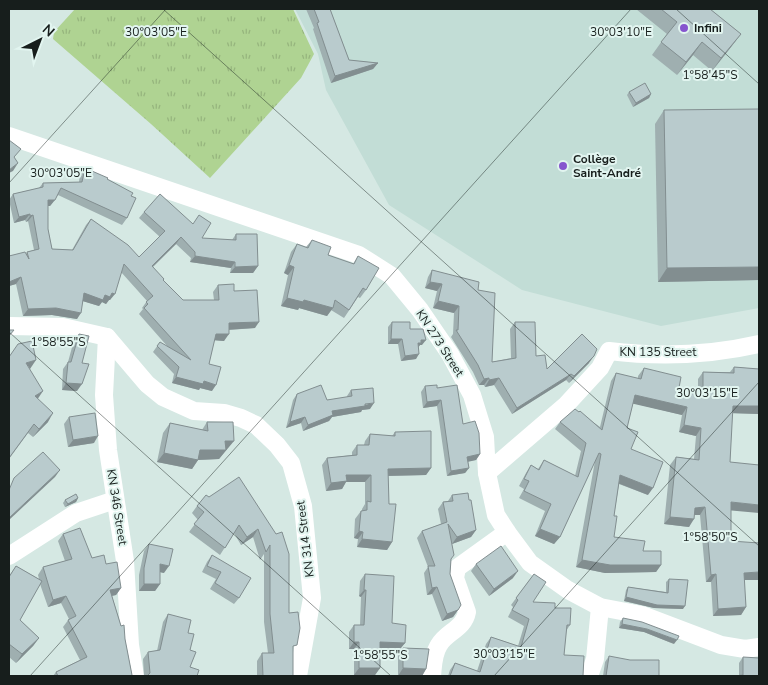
<svg xmlns="http://www.w3.org/2000/svg" width="768" height="685" font-family="'Nunito Sans',sans-serif">
  <style>
    .built { fill: #c2ddd6 }
    .grass { fill: url(#grass-tufts) }
    .lines { fill: none; stroke-linecap: round; stroke-linejoin: round }
    .minor { stroke: #fff; stroke-width: 18 }
    .wall { fill: #9fafb0 }
    .shaded-wall { fill: #828e90 }
    .building { fill: #b9cbcd; stroke: #828e90 }
    .ticks { fill: none; stroke: #171e1c; stroke-width: 1; stroke-opacity: 0.45 }
    .poi-dot { fill: #8655ce; stroke: #e2f5f0; stroke-width: 2 }
    .labels { text-anchor: middle; dominant-baseline: central; stroke-width: 4; stroke-linejoin: round; paint-order: stroke }
    .poi-label { font-size: 12px; font-weight: bold; fill: #171e1c; stroke: #e2f5f0; text-anchor: start }
    .street-label { font-size: 12px; fill: #171e1c; stroke: #e2f5f0 }
    .ticks-label { font-size: 12px; text-anchor: middle; fill: #171e1c; stroke: #e2f5f0; stroke-width: 4; stroke-linejoin: round; paint-order: stroke }
  </style>
  <defs>
    <pattern id="grass-tufts" width="24" height="20" patternUnits="userSpaceOnUse" patternTransform="scale(1.25)"><rect width="24" height="20" fill="#afd392"/><path d="M3 7l-1-3M5 7V3M7 7l1-3M15 17l-1-3M17 17v-4M19 17l1-3" fill="none" stroke="#96b57d"/></pattern>
  </defs>
  <rect width="100%" height="100%" fill="#d5e8e3"/>
  <!-- built -->
  <path class="built" d="M295,9H759V308L661,326L522,290L389,205L326,90L318,54Z"/>
  <!-- grass -->
  <path class="grass" d="M75,9H293L314,54L301,78L210,178L151,124L53,39L54,32Z"/>
  <g class="lines">
    <!-- minor -->
    <g class="minor">
      <path d="M9,136L359,255L392,276L420,310L450,354L472,395L485,437L487,473L496,515L507,532L530,563L568,590L600,607L642,615L721,645L745,649L759,647"/>
      <path d="M9,326L63,327L107,337L147,384L163,397L194,411L224,413L241,418L256,425L277,445L291,463L303,506L312,598L298,676"/>
      <path d="M107,337L104,395L108,450L125,561L130,645L135,676"/>
      <path d="M487,473L566,405L600,368L609,351C658,357 711,355 759,344"/>
      <path d="M9,556L76,513L115,500"/>
      <path d="M432,676C433,666 433,654 439,645C446,632 464,629 467,612L455,578L457,568L507,532"/>
      <path d="M589,676L595,659L600,607"/>
    </g>
  </g>
  <!-- wall -->
  <g class="wall">
    <path d="M306,9H330L349,60L378,63L373,69L331,83L313,29L314,28Z"/>
    <path d="M636,9H710L741,34L731,47L712,71L693,55L677,75L652,55L667,34Z"/>
    <path d="M759,80V98H758Z"/>
    <path d="M629,92L651,94L649,98L633,107L627,95Z"/>
    <path d="M664,110L759,280L658,282L655,124Z"/>
    <path d="M85,168L107,179L131,196L127,218L122,225L58,195L50,206H48V229L52,249L72,250L86,225L91,219L139,257L160,237L139,218L144,212L202,238L232,240L236,234L258,266L253,273H230L231,268L190,262L191,258L176,244L153,267L163,280L183,300H214L213,292L218,285L234,291L255,328L229,330L224,341L214,340L209,364L212,391L200,388L199,390L172,383L174,374L153,352L160,342L168,347L139,314L143,309L142,308L147,301L121,272L110,300H109L106,304L102,302L99,306L83,301L77,319L52,315L23,316L16,284L9,286V256L26,254L27,252L34,250L28,221L26,222L25,220L14,223L9,200L13,194L39,188L43,183L79,182L80,174Z"/>
    <path d="M312,240L328,255L353,264L358,256L366,290L360,298L358,297L344,318L331,310L327,316L299,308L298,310L281,306L288,275L284,273L291,252L297,244L306,247Z"/>
    <path d="M432,270L478,290L492,362L511,358L510,329L515,322L536,356L547,369L589,363L569,383L566,380L512,414L494,385L485,387L484,385H479L473,372L451,337L453,334L454,313L433,308L437,291L425,288L428,277Z"/>
    <path d="M392,322L410,329L422,345H420L418,347L416,359L401,361L398,344H388V327Z"/>
    <path d="M79,334L82,363L77,391L62,390L63,369L68,362L74,340Z"/>
    <path d="M9,356L30,369L38,399L48,422L33,437L28,433L9,459Z"/>
    <path d="M734,367L759,369V414L732,413L730,462L731,510V541L744,580L746,607L741,615L713,616L711,582H706L700,515H694L689,527L664,524L670,465L676,457L694,459L696,436L679,432L682,415L633,403L627,428L631,449L648,495L619,484L614,516V537L643,551L661,565L656,572L605,573L576,567L595,461L560,537L554,544L535,536L545,511L519,498L524,489L519,486L526,473L531,465L538,469L544,460L575,476L581,451L555,429L560,422L579,412L600,427L611,381L616,373L638,379V376L644,368L678,393L698,394V379L703,372H730Z"/>
    <path d="M425,386L437,388L463,424L480,454L476,460L468,461L469,468L465,473L447,476L437,406L423,408L421,392Z"/>
    <path d="M351,390L370,409L362,410L361,412L332,417L329,421L303,431L301,423L286,428L293,400L297,394L327,400L347,397V396Z"/>
    <path d="M69,417L94,443L68,447L64,424Z"/>
    <path d="M207,422L227,450H226L219,459L198,460L192,469L157,462L163,433L170,423L202,430Z"/>
    <path d="M395,432L431,468L426,475L388,476L389,504L392,542L387,550L357,547L358,539L354,538L355,519L361,511H362V509L365,504V482H346L342,489L326,491L322,465L327,458L352,455V452L357,445H364L365,441L370,434L392,436Z"/>
    <path d="M452,495L469,500L476,530L471,537L452,544L450,574L458,610L453,617L442,621L432,594L427,595L424,573L428,567L417,538L422,531L441,524L438,509L443,502L448,501Z"/>
    <path d="M209,497L276,534L289,613L293,651V676H257V661L262,653H268L264,622V554L260,560L253,537L241,545L234,533L220,555L189,532L198,520L192,513L197,506Z"/>
    <path d="M78,498L76,502L65,507L63,503L65,500Z"/>
    <path d="M63,534L92,558L106,564L121,588L116,595L112,596L125,639L132,675L133,676H53L56,672L80,660L63,627L69,619L61,603L48,607L40,584L20,620L39,638L33,646L16,663L9,657V576L16,566L39,579L38,575L43,567L65,561L58,541Z"/>
    <path d="M149,544L164,573L160,572V584L155,591H139V575L144,551Z"/>
    <path d="M212,555L239,598L234,604L210,589L216,579L202,572L207,562Z"/>
    <path d="M476,564L513,578L489,596L471,571Z"/>
    <path d="M365,574L392,623L405,643L400,649H380V668L375,675H354V649H349V632L354,625H360L361,597L359,596L360,581Z"/>
    <path d="M534,574L533,602L555,608L570,625L566,631L564,655L583,676H448L450,670L455,663L477,671L486,644L491,637L518,646L524,626L508,617L513,607L511,605Z"/>
    <path d="M669,579L683,609L654,608L624,601L626,590L628,587L666,592V582Z"/>
    <path d="M168,614L188,633L190,650V667L197,676H144L143,659L148,652L157,651L163,622Z"/>
    <path d="M623,618L674,644L644,632L619,628L620,622Z"/>
    <path d="M403,648L426,669L422,676H398V655Z"/>
    <path d="M609,656L659,676H603L605,662Z"/>
    <path d="M743,657L759,676H734L739,675V663Z"/>
  </g>
  <!-- shaded-wall -->
  <g class="shaded-wall">
    <path d="M741,34L731,47L712,71L721,58Z"/>
    <path d="M702,42L693,55L677,75L686,62Z"/>
    <path d="M378,63L373,69L331,83L335,76Z"/>
    <path d="M651,94L649,98L633,107L636,103Z"/>
    <path d="M18,163L13,171L9,173V170Z"/>
    <path d="M48,200H55L50,206H44Z"/>
    <path d="M30,214L25,220L14,223L19,217Z"/>
    <path d="M33,215L28,221L26,222L30,216Z"/>
    <path d="M181,237L176,244L147,272L152,266Z"/>
    <path d="M195,256L235,262L231,268L190,262Z"/>
    <path d="M289,265L294,267L288,275L284,273Z"/>
    <path d="M258,266L253,273H230L235,267Z"/>
    <path d="M759,267V280L658,282L667,268Z"/>
    <path d="M21,277L16,284L9,286V282Z"/>
    <path d="M430,282L442,284L437,291L425,288Z"/>
    <path d="M84,293L105,295L112,293L115,294L110,300H109L106,304L102,302L99,306L79,300Z"/>
    <path d="M287,298L304,300L333,308L327,316L299,308L298,310L281,306Z"/>
    <path d="M438,301L459,306L454,313L433,308Z"/>
    <path d="M56,308L81,313L77,319L52,315L23,316L28,309Z"/>
    <path d="M259,322L255,328L224,330L229,323Z"/>
    <path d="M216,334H229L224,341L211,340Z"/>
    <path d="M391,339H402L398,344H388Z"/>
    <path d="M421,340H426L422,345H420L418,348V343Z"/>
    <path d="M419,354L416,359L401,361L405,356Z"/>
    <path d="M594,356L589,363L569,383L574,376Z"/>
    <path d="M36,360L30,369L26,363Z"/>
    <path d="M571,374L566,380L512,414L517,408Z"/>
    <path d="M176,377L204,381L216,385L212,391L200,388L199,390L172,383Z"/>
    <path d="M489,378L484,385H479L484,379Z"/>
    <path d="M499,378L494,385L485,387L489,380Z"/>
    <path d="M66,383L82,384L77,391L62,390Z"/>
    <path d="M43,391L37,400L35,396Z"/>
    <path d="M635,395L687,407L682,415L630,403Z"/>
    <path d="M441,400L437,406L423,408L427,402Z"/>
    <path d="M374,403L370,409L362,410L361,412L332,417L329,421L303,431L308,425L332,411Z"/>
    <path d="M733,406H759V414L727,413Z"/>
    <path d="M53,413L48,422L33,437L39,429Z"/>
    <path d="M305,417L301,423L286,428L290,422Z"/>
    <path d="M684,425L701,428L696,436L679,432Z"/>
    <path d="M98,436L94,443L68,447L73,440Z"/>
    <path d="M225,441H234L219,459L197,460H198L192,469L157,462L164,453L200,450Z"/>
    <path d="M480,454L476,460L463,463L467,457Z"/>
    <path d="M431,468L426,475L383,476L388,469Z"/>
    <path d="M469,468L465,473L447,476L451,471Z"/>
    <path d="M60,470L55,477L9,520V518Z"/>
    <path d="M346,475H371L365,482H346L342,489L326,491L331,483Z"/>
    <path d="M620,475L653,488L648,495L615,482Z"/>
    <path d="M78,498L76,502L65,507L68,504Z"/>
    <path d="M731,502L759,505V513L726,510Z"/>
    <path d="M705,507L700,515H690L695,508Z"/>
    <path d="M670,517L694,519L689,527L664,524Z"/>
    <path d="M258,529L253,537L241,545L247,537Z"/>
    <path d="M540,529L560,537L554,544L535,536Z"/>
    <path d="M476,530L471,537L452,544L457,537Z"/>
    <path d="M359,531L363,532L358,539L354,538Z"/>
    <path d="M362,539L392,542L387,550L357,547Z"/>
    <path d="M582,560L661,565L656,572L605,573L576,567Z"/>
    <path d="M160,564L169,566L164,573L155,571Z"/>
    <path d="M518,571L513,578L489,596L494,589Z"/>
    <path d="M759,572V580H739L744,573Z"/>
    <path d="M716,574L711,582H706L711,575Z"/>
    <path d="M144,584H160L155,591H139Z"/>
    <path d="M437,587L432,594L427,595L432,588Z"/>
    <path d="M121,588L116,595L105,597L110,590Z"/>
    <path d="M364,590H366L361,597L359,596Z"/>
    <path d="M66,596L61,603L48,607L53,600Z"/>
    <path d="M626,597L685,606L683,609L654,608L624,601Z"/>
    <path d="M746,607L741,615L713,616L718,609Z"/>
    <path d="M458,610L453,617L442,621L447,614Z"/>
    <path d="M622,624L647,629L677,640L674,644L644,632L619,628Z"/>
    <path d="M39,638L33,646L16,663L22,654Z"/>
    <path d="M354,642H359L354,649H349Z"/>
    <path d="M380,642L405,643L400,649H375Z"/>
    <path d="M359,668H380L375,675H354Z"/>
    <path d="M403,668L426,669L422,676H398Z"/>
  </g>
  <!-- building -->
  <g class="building">
    <path d="M314,9H330L349,60L378,63L335,76L317,23L319,22Z"/>
    <path d="M661,9H710L741,34L721,58L702,42L686,62L661,42L677,22Z"/>
    <path d="M645,83L651,94L636,103L629,92Z"/>
    <path d="M759,109V267L667,268L664,110Z"/>
    <path d="M9,140L21,149L14,157L18,163L9,170Z"/>
    <path d="M85,168L108,178L107,179L133,193L131,196L136,198L127,218L61,188L55,200H48V229L52,249L73,250L91,219L128,245L139,257L165,231L144,212L160,194L193,224L199,215L211,223L202,238L236,240V234H257L258,266L235,267V262L195,256V252L181,237L152,266L164,279L163,280L183,300H219L218,285L234,284V291L257,290L259,322L229,323V334H216L209,364L221,367L216,385L204,381L203,384L176,377L179,367L157,346L160,342L191,360L144,308L148,304L146,302L153,296L124,264L115,294L112,293L110,297L105,295L103,300L84,293L81,313L56,308L28,309L21,277L9,282V256L25,252L29,259L27,252L39,249L33,215L30,216V214L19,217L13,194L43,187V183L82,182Z"/>
    <path d="M312,240L331,247L328,255L354,264L358,256L379,268L366,290L363,288L349,310L335,300L333,308L304,300L303,302L287,298L294,267L289,265L297,244L308,248Z"/>
    <path d="M432,270L479,282L478,290L495,293L492,362L516,358L515,322H535L536,356L545,355L547,369L582,334L597,349L594,356L574,376L571,374L517,408L499,378L489,380V378L484,379L478,365L456,330H458L459,306L438,301L442,284L430,282Z"/>
    <path d="M392,322H410V329H423L426,340H421V343H418L419,354L405,356L402,339H391Z"/>
    <path d="M9,330H14L9,336Z"/>
    <path d="M79,334L89,336L82,363L89,364L82,384L66,383L68,362H71Z"/>
    <path d="M32,341L36,360L26,363L43,391L35,396L53,413L39,429L34,424L9,458V357L18,344Z"/>
    <path d="M734,367L759,369V406H733L730,462L759,465V505L731,502V541L759,543V572L744,573L746,607L718,609L716,574L711,575L705,507L695,508L694,519L670,517L676,457L699,460L701,428L684,425L687,407L635,395L627,428L638,432L631,449L663,462L653,488L620,475L614,516H617L614,537L645,541L643,551H661V565H610L582,560L601,454L599,453L560,537L540,529L551,504L524,491L529,481L524,479L531,465L539,470L544,460L578,477L586,443L560,422L575,409L579,412L580,411L602,430L616,373L641,379L644,368L681,377L678,393L703,394V372L734,373Z"/>
    <path d="M321,385L327,400L352,396L351,390L373,388L374,403L365,404V406L332,411L333,415L308,425L305,417L290,422L297,394Z"/>
    <path d="M437,385V388L457,385L463,424L475,421L479,433L480,454L467,457L469,468L451,471L441,400L427,402L425,386Z"/>
    <path d="M95,413L98,436L73,440L69,417Z"/>
    <path d="M207,422H233L234,441H225L226,450H200L198,460L164,453L170,423L208,431Z"/>
    <path d="M431,431V468L388,469L389,504H396L392,542L362,539L363,532L359,531L361,511L367,510V501L371,502V475H346L347,481L331,483L327,458L357,455V445H369L370,434L395,436V432Z"/>
    <path d="M43,452L60,470L9,518V490L14,478Z"/>
    <path d="M239,477L276,534L282,532L289,554V613L298,612L300,628L297,645L293,646V676H263L262,653H274L270,614V545L266,552L258,529L247,537L239,525L225,548L194,524L204,512L197,506L206,495L209,497Z"/>
    <path d="M468,493L469,500H471L476,530L457,537L448,524L454,555L451,559L450,574L461,605L458,610L447,614L437,587L432,588L428,566H435L422,531L447,522L443,502L453,501L452,495Z"/>
    <path d="M76,494L78,498L68,504L65,500Z"/>
    <path d="M80,528L92,558L104,555L106,564L117,562L121,588L110,590L121,626L124,625L125,639L132,675L133,676H58L56,672L87,657L68,620L76,616L66,596L53,600L43,567L72,559L63,534Z"/>
    <path d="M149,544L173,549L169,566L160,564V584H144V568Z"/>
    <path d="M501,546L518,571L494,589L476,564Z"/>
    <path d="M212,555L251,578L239,598L215,583L221,572L207,566Z"/>
    <path d="M16,566L42,581L20,620L39,638L22,654L9,644V577Z"/>
    <path d="M365,574L394,576L392,623L406,625L405,643L380,642V668H359V642H354V625H364L366,590H364Z"/>
    <path d="M534,574L546,582L533,602L555,603V608H571L570,625H567L564,655L584,656L583,676H450L455,663L480,672L491,637L521,647L529,619L512,610L518,600L516,598Z"/>
    <path d="M669,579L688,580L685,606L657,605L626,597L628,587L668,593Z"/>
    <path d="M168,614L191,620L188,633L194,634L190,650L196,652L190,667L199,670L197,676H147L150,673L148,652L160,650Z"/>
    <path d="M623,618L642,622L679,636L677,640L647,629L622,624Z"/>
    <path d="M403,648L429,649L426,669L403,668Z"/>
    <path d="M609,656L630,660H659V676H606Z"/>
    <path d="M743,657L759,658V676H735L743,675Z"/>
  </g>
  <!-- ticks -->
  <path class="ticks" d="M163,9L759,546M676,9L759,84M9,183L166,9M9,332L391,676M30,676L631,9M494,676L759,382"/>
  <!-- markers -->
  <g class="poi-dot">
    <circle cx="684" cy="28" r="5"/>
    <circle cx="563" cy="166" r="5"/>
  </g>
  <g class="labels">
    <!-- poi labels -->
    <g class="poi-label">
      <text x="694" y="28">Infini</text>
      <text x="573" y="159">Collège<tspan x="573" dy="14">Saint-André</tspan></text>
    </g>
    <!-- street labels -->
    <g class="street-label">
      <text transform="translate(440 343) rotate(57)">KN 273 Street</text>
      <text x="658" y="352">KN 135 Street</text>
      <text transform="translate(117 507) rotate(81)">KN 346 Street</text>
      <text transform="translate(305 539) rotate(-97)">KN 314 Street</text>
    </g>
  </g>
  <g class="ticks-label">
    <text x="156" y="36">30°03'05"E</text>
    <text x="621" y="36">30°03'10"E</text>
    <text x="710" y="79">1°58'45"S</text>
    <text x="61" y="177">30°03'05"E</text>
    <text x="58" y="346">1°58'55"S</text>
    <text x="707" y="397">30°03'15"E</text>
    <text x="710" y="541">1°58'50"S</text>
    <text x="504" y="658">30°03'15"E</text>
    <text x="380" y="659">1°58'55"S</text>
  </g>
  <!-- border -->
  <rect width="768" height="685" fill="none" stroke="#171e1c" stroke-width="20"/>
  <!-- north arrow -->
  <g transform="translate(40 40) rotate(42)" stroke="#e2f5f0" stroke-width="4" paint-order="stroke">
  <path d="M0-4L9 19L0 12L-9 19Z" fill="#171e1c"/>
  <text y="-8" font-size="14" font-weight="bold" text-anchor="middle" fill="#171e1c">N</text>
  </g>
</svg>
